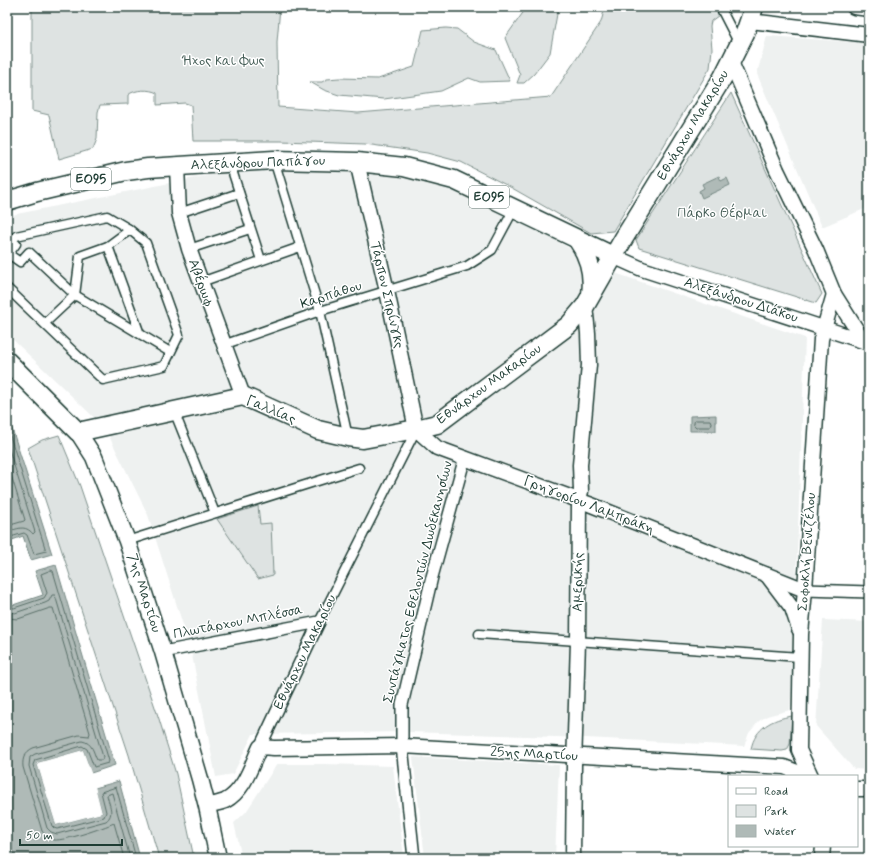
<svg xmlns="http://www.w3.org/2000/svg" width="876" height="865" font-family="Mynerve,sans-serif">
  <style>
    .built { fill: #eef1f0 }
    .green { fill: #dee3e2; stroke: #7e908b }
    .water { fill: #afbab7; stroke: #758883 }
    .pier { fill: #fff }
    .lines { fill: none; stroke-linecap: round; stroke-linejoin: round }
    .shore { stroke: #596f68; stroke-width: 1 }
    .pedestrian-casing { stroke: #1f3d34; stroke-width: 11 }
    .minor-casing { stroke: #1f3d34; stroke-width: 14 }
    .tertiary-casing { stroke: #1f3d34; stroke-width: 17 }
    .secondary-casing { stroke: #1f3d34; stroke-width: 19 }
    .primary-casing { stroke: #1f3d34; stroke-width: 21 }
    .pedestrian { stroke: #fff; stroke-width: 8 }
    .minor { stroke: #fff; stroke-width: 11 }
    .tertiary { stroke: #fff; stroke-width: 14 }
    .secondary { stroke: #fff; stroke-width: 16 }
    .primary { stroke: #fff; stroke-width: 18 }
    .labels { text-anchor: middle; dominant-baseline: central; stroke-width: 3; stroke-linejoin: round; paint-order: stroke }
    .shield { fill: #fff; stroke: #627771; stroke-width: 1 }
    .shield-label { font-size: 13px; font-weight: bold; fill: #1f3d34 }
    .park-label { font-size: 14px; fill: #455e57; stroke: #fff }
    .street-label { font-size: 14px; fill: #1f3d34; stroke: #fff }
  </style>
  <rect width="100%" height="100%" fill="#fff"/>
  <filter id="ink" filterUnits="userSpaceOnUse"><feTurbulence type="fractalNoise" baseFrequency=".025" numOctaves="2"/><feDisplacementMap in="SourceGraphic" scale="8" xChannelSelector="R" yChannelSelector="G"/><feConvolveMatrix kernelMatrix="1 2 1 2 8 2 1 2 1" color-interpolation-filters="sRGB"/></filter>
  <g filter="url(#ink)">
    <!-- built -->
    <g class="built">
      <path d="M767,36L869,43V207L822,227L757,74Z"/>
      <path d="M239,169L361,170L401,174L474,195L612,272L805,338L793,664L790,710L767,716L759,721L749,733L744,746L586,738L409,732L253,734L233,774L216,777L191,650L148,515L105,428L7,334V216Z"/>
      <path d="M823,620L869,622V770L854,769L816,726Z"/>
      <path d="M413,757L559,765L555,858H425Z"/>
      <path d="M277,764H324L393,766L404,858H242L234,823L246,812Z"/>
    </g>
    <!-- green -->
    <g class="green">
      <path d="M32,7H280L277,42L278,107L358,113L551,97L601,22L605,7H717L722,13L711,21L710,26L712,49L710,68L613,231L591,233L512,188L461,162L427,153L365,144L281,141H193L191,105L185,103L157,105V93C150,89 135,89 128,95V104L100,105L98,112L97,139L93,149L59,159L49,115L32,111Z"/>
      <path d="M527,7H560L557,14L550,53L534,74L524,83H517L520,75L505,38Z"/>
      <path d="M446,28L457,29L474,42L496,50L510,81L480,82L469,78L441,91L384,99L339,95L324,90L310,82H322L327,79L339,78L378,79L414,67L423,30Z"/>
      <path d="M731,93L822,294L816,303L639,248L636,240Z"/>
      <path d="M59,435L80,486L159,719L176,774L194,858H159L129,755L28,448L42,440Z"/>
      <path d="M258,506L260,524L271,523L273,575L258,579L217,519Z"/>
      <path d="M792,716L790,744L787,750L782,751L751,749C755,728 772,719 792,716Z"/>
    </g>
    <!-- water -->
    <g class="water">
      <path d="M719,176L721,181L727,178L730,185L702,198L699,191L704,188L702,184Z"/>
      <path d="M7,413L52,554L31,560L23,536L7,542Z"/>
      <path d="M716,415V431H690V416Z"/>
      <path d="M56,565L115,765L91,773L83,750L37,763L56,825L102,813L95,788L119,781L140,858H7V588L13,605L43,595L35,571Z"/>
    </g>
    <!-- pier -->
    <path class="pier" d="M83,750L92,775L89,773L82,752L40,764L57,823L100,812L93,789L95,786L102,813L56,825L37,763Z"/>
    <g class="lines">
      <!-- shore -->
      <g class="shore">
        <path d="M695,420H710L712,425L710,427H696L694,425Z"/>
        <path d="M7,426L46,551L34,554L27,535L24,533L7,538"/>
        <path d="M7,443L35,532L33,534C25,524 17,529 7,532"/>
        <path d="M7,462L25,520L24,521L7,526"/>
        <path d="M7,600L9,607L14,608L44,598L47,593L41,574L51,570L53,571L109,761L108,763L94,767L87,749L82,746L35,760L33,765L52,826L54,828L57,829L104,817L106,812L101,792L116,787L136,858"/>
        <path d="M7,611L15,613L45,603L49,601L52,595H55L103,757L102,760H97C93,752 93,743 82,741L35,754L30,757L29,766L47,828L51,832L57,834L106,821C115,814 109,805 107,795L112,793L130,858"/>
        <path d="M7,618L18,619L50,608H53L90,733L89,736L79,735L33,748C25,752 22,758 23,767L42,831C45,835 48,839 54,840C65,841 103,828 114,823L124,858"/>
      </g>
      <!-- pedestrian casing -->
      <g class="pedestrian-casing">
        <g id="pedestrian">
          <path d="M720,7L739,44"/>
          <path d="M274,160L320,311L348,437"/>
          <path d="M230,164L261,260"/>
          <path d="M179,213L239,193"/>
          <path d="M108,246L140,334"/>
          <path d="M7,247L16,236L107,216L129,229L146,243L179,335L164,366L103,380L7,288"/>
          <path d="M189,249L250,229"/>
          <path d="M7,253L20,262L29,252L75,295"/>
          <path d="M7,256L16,244"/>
          <path d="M201,282L300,247"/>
          <path d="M75,295L80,256L108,246L127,232L129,229"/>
          <path d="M45,323L75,295L170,352"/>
          <path d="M223,345L320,311L467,266L492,250L514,209"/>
          <path d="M174,411L215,513"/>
          <path d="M127,541L359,468"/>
          <path d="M319,622L416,430"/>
          <path d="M479,634L800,657"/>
        </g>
      </g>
      <!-- minor casing -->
      <g class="minor-casing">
        <g id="minor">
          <path d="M805,590L869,592"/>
          <path d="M163,652L319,622"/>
          <path d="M260,747L319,622"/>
          <path d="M414,858L402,746V705L432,577L465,457"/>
        </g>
      </g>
      <!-- tertiary casing -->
      <g class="tertiary-casing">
        <g id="tertiary">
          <path d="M854,7L869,9"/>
          <path d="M750,21L869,35"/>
          <path d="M731,62L777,170L816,250L834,294L863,340"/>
          <path d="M357,162L387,291L416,429L437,448L589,504L805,590"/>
          <path d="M177,166L179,213L189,249L243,396"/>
          <path d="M613,256L642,269L866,342"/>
          <path d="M767,575L792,608L799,629"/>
          <path d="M811,776L799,750L801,634L805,590L821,339L834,294"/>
          <path d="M857,789H869"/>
          <path d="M207,806C213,804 220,803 225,801C245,790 251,766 260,747L274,748L402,746L784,767L808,776"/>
          <path d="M573,858L574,765L578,642L579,501L581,491L580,465L589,365L588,333L585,306"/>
          <path d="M822,858L823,846"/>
        </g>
      </g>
      <!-- secondary casing -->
      <g class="secondary-casing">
        <path id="secondary" d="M78,432L94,457L127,541L163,652L200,779L207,806L218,858"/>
      </g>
      <!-- primary casing -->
      <g class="primary-casing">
        <g id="primary">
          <path d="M7,201L37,192L126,171L148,168L274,160L357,162L404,167L454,180L613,256"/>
          <path d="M577,239C589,256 594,273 591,294"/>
          <path d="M7,361L78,432L243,396L318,430L348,437L363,439L416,429L437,424L569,325L585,306L624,238L723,77L745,33L754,7"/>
        </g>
      </g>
      <!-- pedestrian -->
      <use href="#pedestrian" class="pedestrian"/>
      <!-- minor -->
      <use href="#minor" class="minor"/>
      <!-- tertiary -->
      <use href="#tertiary" class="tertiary"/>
      <!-- secondary -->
      <use href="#secondary" class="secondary"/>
      <!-- primary -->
      <use href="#primary" class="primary"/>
    </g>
  </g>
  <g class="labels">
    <!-- shield labels -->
    <g class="shield">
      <rect x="71" y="168" width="40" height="22" rx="3"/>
      <rect x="469" y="186" width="40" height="22" rx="3"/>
    </g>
    <g class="shield-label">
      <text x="91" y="179">ΕΟ95</text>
      <text x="489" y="197">ΕΟ95</text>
    </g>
    <!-- park labels -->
    <g class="park-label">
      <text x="223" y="61">Ήχος και Φως</text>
      <text x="722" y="213">Πάρκο Θέρμαι</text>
    </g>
    <!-- street labels -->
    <g class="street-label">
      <text transform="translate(693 125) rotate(-59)">Εθνάρχου Μακαρίου</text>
      <text transform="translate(258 163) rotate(-2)">Αλεξάνδρου Παπάγου</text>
      <text transform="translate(201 283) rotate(70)">Αβέρωφ</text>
      <text transform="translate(331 295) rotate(-18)">Καρπάθου</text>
      <text transform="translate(387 295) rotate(77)">Τάρπον Σπρίνγκς</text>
      <text transform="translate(741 300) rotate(18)">Αλεξάνδρου Διάκου</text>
      <text transform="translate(489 384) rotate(-36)">Εθνάρχου Μακαρίου</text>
      <text transform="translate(271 410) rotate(23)">Γαλλίας</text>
      <text transform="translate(589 505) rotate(21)">Γρηγορίου Λαμπράκη</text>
      <text transform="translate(807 552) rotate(-86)">Σοφοκλή Βενιζέλου</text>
      <text transform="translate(418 582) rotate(-76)">Συντάγματος Εθελοντών Δωδεκανησίων</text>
      <text transform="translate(578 582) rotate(-89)">Αμερικής</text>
      <text transform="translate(144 593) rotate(72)">7ης Μαρτίου</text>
      <text transform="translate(238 622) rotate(-11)">Πλωτάρχου Μπλέσσα</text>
      <text transform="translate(305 652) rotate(-64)">Εθνάρχου Μακαρίου</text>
      <text transform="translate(534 754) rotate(3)">25ης Μαρτίου</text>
    </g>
  </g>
  <!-- margin -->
  <rect width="876" height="865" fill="none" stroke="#fff" stroke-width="24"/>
  <rect x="12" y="12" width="852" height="841" fill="none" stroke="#1f3d34" stroke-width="1.5" filter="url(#ink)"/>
  <!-- legend -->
  <rect x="728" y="775" width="130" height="72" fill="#ffffff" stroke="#a5b1ae"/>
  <rect x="736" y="788" width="20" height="6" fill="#ffffff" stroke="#a5b1ae"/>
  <text x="764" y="795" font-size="12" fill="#1f3d34">Road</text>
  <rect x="736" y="805" width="20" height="12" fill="#dee3e2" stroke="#a5b1ae"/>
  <text x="764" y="815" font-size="12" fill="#1f3d34">Park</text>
  <rect x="736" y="825" width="20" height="12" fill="#afbab7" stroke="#a5b1ae"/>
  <text x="764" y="835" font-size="12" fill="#1f3d34">Water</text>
  <!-- scale -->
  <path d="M20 839v6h102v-6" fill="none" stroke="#1f3d34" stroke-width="2"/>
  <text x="26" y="839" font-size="12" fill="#1f3d34" stroke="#ffffff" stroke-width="3" paint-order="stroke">50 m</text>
</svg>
